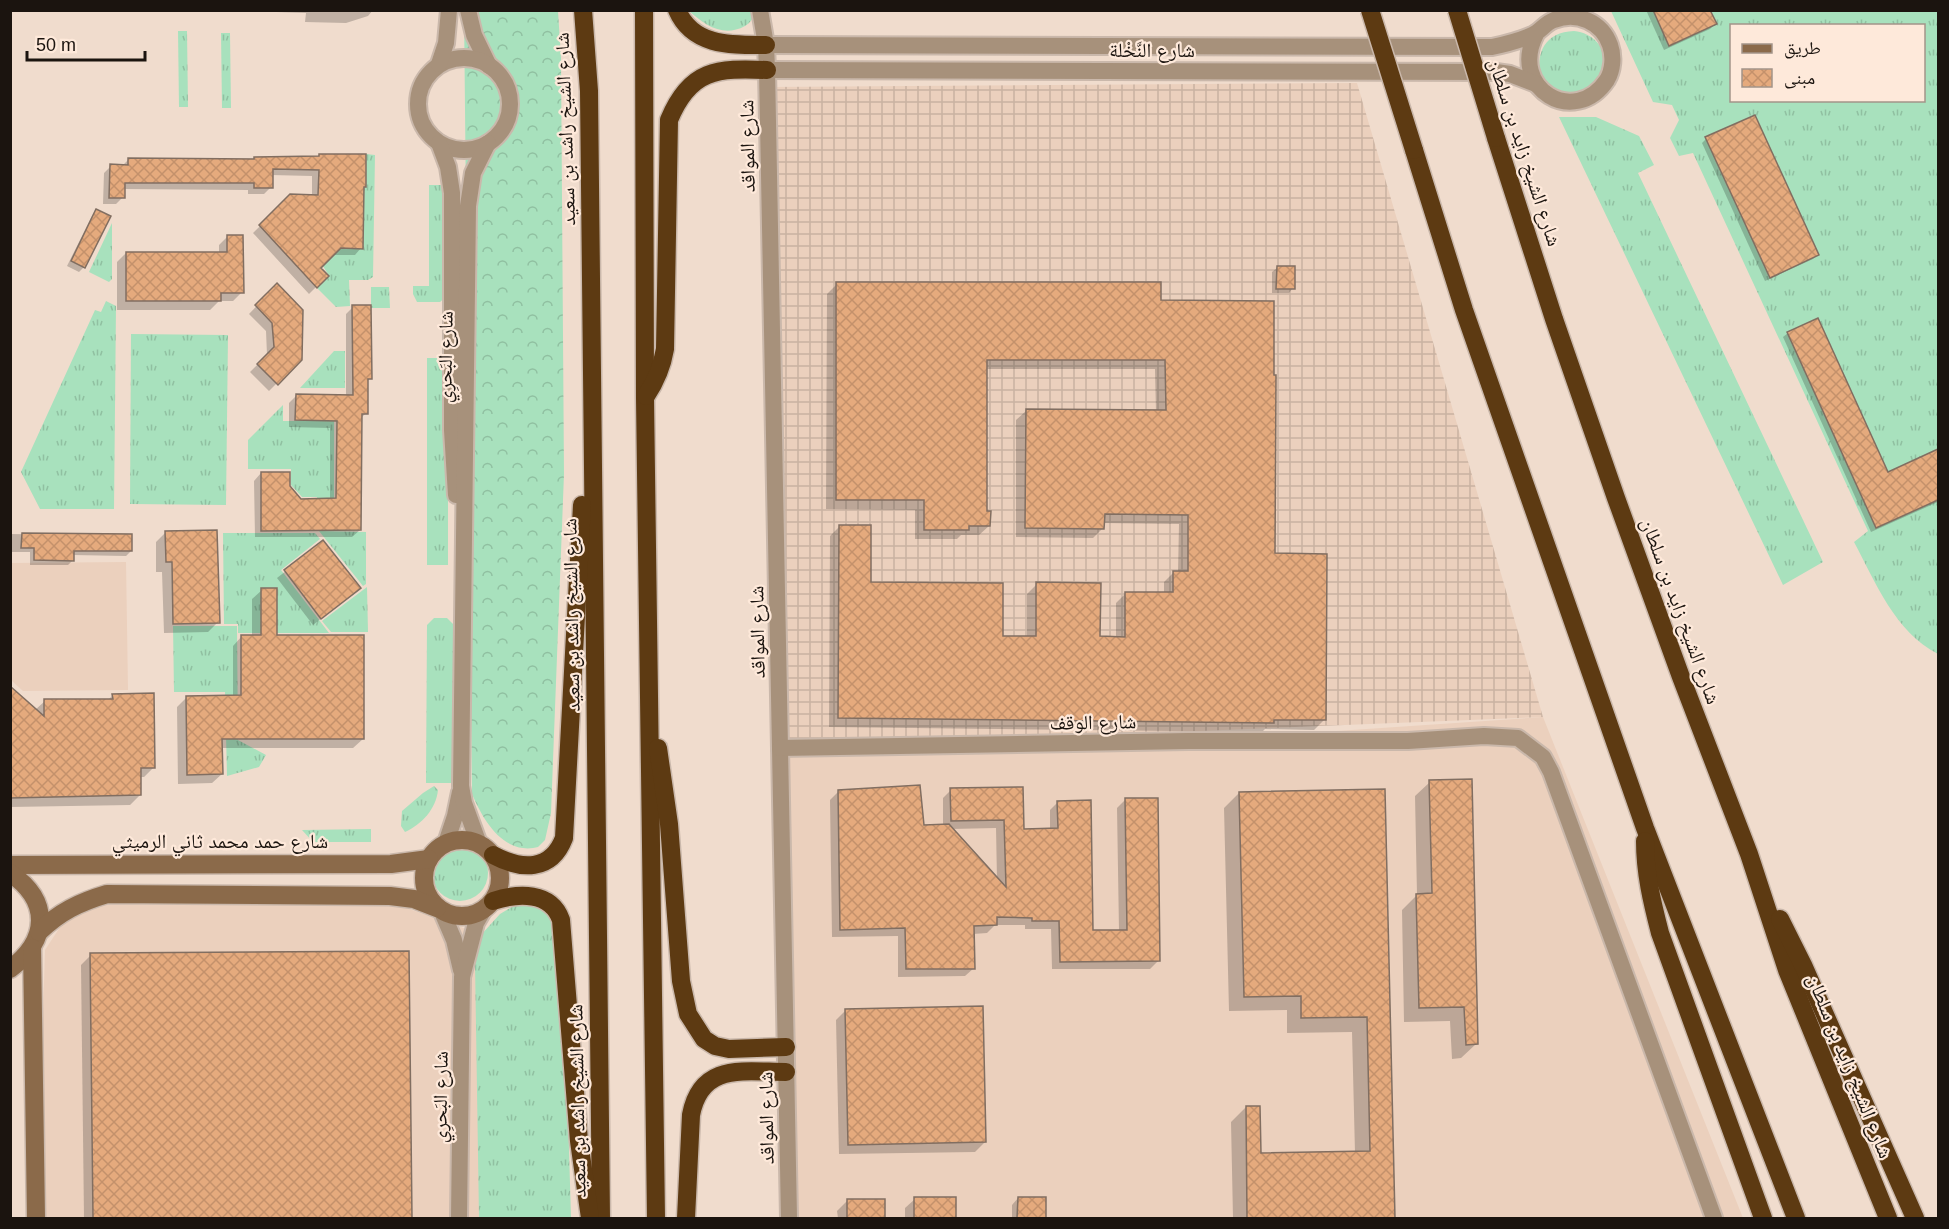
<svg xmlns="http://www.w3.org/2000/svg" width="1949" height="1229" font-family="Arial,'Noto Naskh Arabic',sans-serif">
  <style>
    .built { fill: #ebd0bd }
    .industrial { fill: url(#industrial-grid) }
    .grass { fill: url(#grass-tufts); fill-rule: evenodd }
    .forest { fill: url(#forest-crowns) }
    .shadow { fill: #0003; fill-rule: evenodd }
    .building { fill: url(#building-cross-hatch); stroke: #816e61; stroke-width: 1.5 }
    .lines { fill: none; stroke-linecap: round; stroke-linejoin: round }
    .street-casing { stroke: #cab8ab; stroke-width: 20 }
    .secondary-casing { stroke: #cab8ab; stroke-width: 21 }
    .highway-casing { stroke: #cab8ab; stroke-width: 21 }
    .street { stroke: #a7917b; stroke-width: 16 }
    .secondary { stroke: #8b6a4a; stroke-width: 18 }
    .highway { stroke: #5d3a12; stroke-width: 18 }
    .highway-bridge-casing { stroke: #cab8ab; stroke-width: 21; stroke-linecap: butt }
    .highway-bridge { stroke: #5d3a12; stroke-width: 18 }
    .labels { text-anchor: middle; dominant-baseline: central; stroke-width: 4.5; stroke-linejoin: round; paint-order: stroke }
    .street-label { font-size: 20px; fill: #1b140f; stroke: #fee9da }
  </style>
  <defs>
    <pattern id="industrial-grid" width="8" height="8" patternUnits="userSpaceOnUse" patternTransform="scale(1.5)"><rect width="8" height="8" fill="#ebd0bd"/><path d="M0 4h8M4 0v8" fill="none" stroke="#c9b2a1"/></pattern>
    <pattern id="grass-tufts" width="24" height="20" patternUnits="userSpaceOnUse" patternTransform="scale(1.5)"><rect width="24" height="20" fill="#a8e1bd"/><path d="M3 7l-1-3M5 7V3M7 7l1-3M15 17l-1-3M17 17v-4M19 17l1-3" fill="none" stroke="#90c0a1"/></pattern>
    <pattern id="forest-crowns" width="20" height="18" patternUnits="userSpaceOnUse" patternTransform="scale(1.5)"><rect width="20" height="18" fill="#a8e1bd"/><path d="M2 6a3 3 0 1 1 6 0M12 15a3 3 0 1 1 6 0" fill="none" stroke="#90c0a1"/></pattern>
    <pattern id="building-cross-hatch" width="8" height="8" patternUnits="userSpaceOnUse" patternTransform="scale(1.5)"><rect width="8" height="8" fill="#e5aa7d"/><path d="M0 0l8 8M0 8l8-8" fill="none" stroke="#c4916b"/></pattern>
  </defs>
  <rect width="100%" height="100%" fill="#f0dccd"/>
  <!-- built -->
  <g class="built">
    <path d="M126,562L128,690L23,691L11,680V563Z"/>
    <path d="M1543,717L1743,1218H789L780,748L1188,741Z"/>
    <path d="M395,904L495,939L527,1218H46L43,1018L45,950L64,921L101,905Z"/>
  </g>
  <!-- industrial -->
  <path class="industrial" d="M1357,83L1543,717L780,748L767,87Z"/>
  <!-- grass -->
  <g class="grass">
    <path d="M689,11H754C754,18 751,22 745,26C723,38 705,25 689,11Z"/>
    <path d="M1611,11H1938V654C1895,632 1876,583 1854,542L1868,531L1693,153L1679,156L1670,138L1679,120L1672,105L1653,102ZM1732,26H1924V100H1732Z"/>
    <path d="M178,31H187L188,107H179Z"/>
    <path d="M1574,31C1593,33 1606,47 1606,67C1606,73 1602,80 1600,86L1562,98L1541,78C1535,53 1545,32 1574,31Z"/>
    <path d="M221,33H230L231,108H222Z"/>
    <path d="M1559,117H1596L1639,136L1654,165L1638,173L1823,562L1783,585Z"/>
    <path d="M366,154L375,155L373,277L368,280H349L350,306L336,307L317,288L329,276L323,266L318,186L366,187ZM330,198L364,200L363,249L328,248Z"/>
    <path d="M429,185H447V296L440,302H417L413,294V286H429Z"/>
    <path d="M112,223V279L109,282L89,272Z"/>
    <path d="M371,287H389L390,308H371Z"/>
    <path d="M106,301L116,306L114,509H40L21,472L95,310L101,312Z"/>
    <path d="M131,334L228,335L226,505L130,504Z"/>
    <path d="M334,351H345V388H300Z"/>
    <path d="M427,358H440L448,367V565H427Z"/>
    <path d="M283,405V421H334V529H317V497H302L291,485V469H248V440Z"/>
    <path d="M319,531L366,532V584L363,586Z"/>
    <path d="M223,533H315L320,539L281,570L329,633H238V624H224Z"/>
    <path d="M367,587L368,632H331L322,621Z"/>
    <path d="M434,618H447L454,625L453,783H426L427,625Z"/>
    <path d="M173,626H237L238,740L266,755L259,767L227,776L225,692H174Z"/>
    <path d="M434,786L438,790C436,809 422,824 405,832L401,826L402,811L423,793Z"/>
    <path d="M371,829V842H313L302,830Z"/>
    <circle cx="460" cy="873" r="28"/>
    <path d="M522,901L543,906L552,923L568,1115L571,1218H479L475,963L480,936L500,914Z"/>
  </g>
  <!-- forest -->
  <path class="forest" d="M464,11H558L561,58L564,474L551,813L545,840L538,847C534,848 528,849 523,848C497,845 481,815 472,794Z"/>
  <!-- shadow -->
  <g class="shadow">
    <path d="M211,10H373L368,16L346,23L305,22L306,13Z"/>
    <path d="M1646,10H1709L1715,24L1710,29L1664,50Z"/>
    <path d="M1706,139L1817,255L1813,259L1765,281L1702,143Z"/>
    <path d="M319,155L361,248L355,255H333L319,268L327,276L309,294L253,233L291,196L312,197V176L271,175V187L264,194H248V190L123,189V197L116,204H103L104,173L111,166H122L128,160H253L254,158H317Z"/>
    <path d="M96,211L84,267L79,272L67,266L92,216Z"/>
    <path d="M228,236L242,292L233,301H219L210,310H117V262L126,253L219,254V245Z"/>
    <path d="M1277,268L1293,288L1289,293H1272V272Z"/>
    <path d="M837,284L1160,301L1273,555L1324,720L1314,730L1265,729L1262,732L829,727L830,536L840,526L869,583L1002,637H1027V594L1037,584L1099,638H1116V603L1126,593L1164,594V582L1174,572L1178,573L1179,524L1103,523V528L1093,538L1016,537V420L1026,411L1156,412L1155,369H986V512L989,526L979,535H961L957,539H915V510L826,509L827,294Z"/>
    <path d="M277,285L301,359L269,391L250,372L267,355L266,331L249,314Z"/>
    <path d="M353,307L370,378L367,382L366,413L360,419V530L352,537H255L254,481L261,473L288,487L300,501L330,500V428L289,427V403L297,395L346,396V314Z"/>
    <path d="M1788,333L1887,474L1938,451V502L1871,532L1783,337Z"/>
    <path d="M166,532L218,622L208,632L164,633L162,572H156V542Z"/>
    <path d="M10,534L131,536V551L126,556L73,555V560L68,565H30V552H10Z"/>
    <path d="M323,542L359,588L313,625L277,578Z"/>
    <path d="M262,590L276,636L363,739L353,748H221L222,774L212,783L178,784L177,707L186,698L233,697V646L242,636H252V599Z"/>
    <path d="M10,688L35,710L45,701L108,700L113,695L154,767L144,777H140V795L130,805L10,807Z"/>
    <path d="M1430,782L1476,1044L1461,1058L1452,1059L1450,1021L1404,1022L1402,910L1417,895L1415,796Z"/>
    <path d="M1021,789L1022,831L1050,830V810L1058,802L1091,932L1119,931L1117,808L1125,800L1159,960L1150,969H1052L1051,929H1025V925H995L987,933L973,934L974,968L965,976L898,977V936L832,937L830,800L838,792L923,826H943V798L951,790ZM996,828L997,880L951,829Z"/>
    <path d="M1383,790L1394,1218H1233L1231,1122L1246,1107L1259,1155L1355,1153L1352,1032L1287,1033V1010L1229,1011L1224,808L1239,793Z"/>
    <path d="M408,952L411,1218H84L81,965L91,955Z"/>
    <path d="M846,1010L985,1142L975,1152L839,1154L836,1020Z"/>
    <path d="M954,1198L955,1218H905V1208L915,1199Z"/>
    <path d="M1018,1198H1044L1045,1218H1012V1205Z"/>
    <path d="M883,1200V1218H838L837,1211L847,1201Z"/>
  </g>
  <!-- building -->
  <g class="building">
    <path d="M1653,10H1710L1717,24L1669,46Z"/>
    <path d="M1755,115L1819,255L1770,278L1705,137Z"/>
    <path d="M319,154H366V187H364L363,249L341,248L321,268L329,276L317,288L259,225L290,194L318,195L319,170L273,169V188H254V183H125V198H109L110,164L128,165V158L254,159V157L319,156Z"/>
    <path d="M96,209L111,216L85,268L71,261Z"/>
    <path d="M227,235H243L244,293H221V301H126V252H227Z"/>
    <path d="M1277,266H1295V289H1276Z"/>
    <path d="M836,282H1161V300L1274,301V375H1276L1275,553L1327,554L1326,720H1274V723L838,718L839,525H871V582L1003,583V636H1036V582L1101,583L1100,636L1125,637V592H1173V571H1188V515L1105,514L1104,529L1025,528L1026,409L1166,410L1165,360H987V511H991L990,526H969V530H924V500H836Z"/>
    <path d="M277,283L303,310L302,360L278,385L257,364L274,347L272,323L255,305Z"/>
    <path d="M352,305H371L372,379H368V414H362L361,530L261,531V472H290V486L301,499L336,498L337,421L295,420L296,394L353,395Z"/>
    <path d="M1818,318L1888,472L1938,449V500L1876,528L1787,332Z"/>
    <path d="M217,530L220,623L173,624L172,562H166L165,531Z"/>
    <path d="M22,533L132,534V551H74V561L34,560V548H21Z"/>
    <path d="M323,540L361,588L321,619L284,570Z"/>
    <path d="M261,588H277V635H364V739H222L223,774L187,775L186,696L241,695V635H261Z"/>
    <path d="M10,686L44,716V699H113L112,694L154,693L155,768H141V795L10,798Z"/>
    <path d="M1472,779L1478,1044L1466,1045L1464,1007L1419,1008L1416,894L1432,893L1429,780Z"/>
    <path d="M920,785L924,825L949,824L1006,887L1004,820L951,821L950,788L1023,787L1024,829L1058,828L1057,801L1091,800L1093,930H1127L1125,798H1158L1160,961L1060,962L1059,921H1032V918L997,917V925L974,926L975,969H906L905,928L840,930L838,790Z"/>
    <path d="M1385,789L1395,1218H1247L1246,1106H1260L1261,1153L1370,1151L1367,1017L1301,1018V996L1244,997L1239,792Z"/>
    <path d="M409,951L412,1218H93L90,953Z"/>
    <path d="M983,1006L986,1142L848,1145L845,1009Z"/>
    <rect x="914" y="1197" width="42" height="21"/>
    <path d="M1018,1197H1046V1218H1017Z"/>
    <rect x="847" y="1199" width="38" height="19"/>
  </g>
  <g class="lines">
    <!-- street casing -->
    <g class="street-casing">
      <g id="street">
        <path d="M468,10L474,35L489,66"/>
        <path d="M760,10L766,45L767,70L789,1218"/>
        <path d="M766,45L1492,47C1506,44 1519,41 1532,35C1540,32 1545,23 1554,20C1577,11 1602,22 1610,45C1614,56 1613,70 1607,80C1575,128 1508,89 1536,34"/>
        <circle cx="464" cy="104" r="46"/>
        <path d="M439,64L446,43L449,10"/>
        <path d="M767,70L1496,72L1510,74L1536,84"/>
        <path d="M439,143L448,167L452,193V430L456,495"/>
        <path d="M780,748L1188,741H1408L1484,736L1518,738L1543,757L1551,772L1714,1218"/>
        <path d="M446,843L455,816L460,792"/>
        <path d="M479,844L464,803L461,786L468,206L473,173L488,143"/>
        <path d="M442,912L454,940L461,970"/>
        <path d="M459,1218L462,977L476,923L483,911"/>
      </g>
    </g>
    <!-- secondary casing -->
    <g class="secondary-casing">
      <g id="secondary">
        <circle cx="462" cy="878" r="38"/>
        <path d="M10,865L391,864L429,859"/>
        <path d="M10,873C51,901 49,940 10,969"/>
        <path d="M39,932C59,912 80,902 107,894L390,896L414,899L437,908"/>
        <path d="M32,948L36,1218"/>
      </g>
    </g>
    <!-- highway casing -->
    <g class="highway-casing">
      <g id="highway">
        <path d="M583,10L589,91L601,1218"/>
        <path d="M644,10L645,398L656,1218"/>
        <path d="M677,10C693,47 732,45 766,45"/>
        <path d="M1496,138L1554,319L1616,498L1681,677L1749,854L1787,970L1888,1218"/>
        <path d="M1414,150L1464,310L1645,828L1796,1218"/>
        <path d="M646,396C656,381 662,367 665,349L669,120C690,69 717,68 767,70"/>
        <path d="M658,748L669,824L681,981L688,1014L704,1039L715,1046L729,1049L786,1047"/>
        <path d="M1645,841C1645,873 1652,902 1660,933L1763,1218"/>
        <path d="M493,855C521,870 551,872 564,838L582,505"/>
        <path d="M493,901C518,893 551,891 561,920L579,1141L590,1218"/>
        <path d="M1780,919L1803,965L1915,1218"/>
        <path d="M686,1218L691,1115C701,1062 744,1072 786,1072"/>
      </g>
    </g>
    <!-- street -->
    <use href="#street" class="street"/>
    <!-- secondary -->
    <use href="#secondary" class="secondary"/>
    <!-- highway -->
    <use href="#highway" class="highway"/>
    <!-- highway-bridge casing -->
    <g class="highway-bridge-casing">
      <g id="highway-bridge">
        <path d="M1370,10L1414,150"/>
        <path d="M1457,10L1496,138"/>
      </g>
    </g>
    <!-- highway-bridge -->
    <use href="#highway-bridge" class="highway-bridge"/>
  </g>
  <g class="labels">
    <!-- street labels -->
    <g class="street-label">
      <text x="1152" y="50">شارع النَّخْلة</text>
      <text transform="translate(565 129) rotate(-92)">شارع الشيخ راشد بن سعيد</text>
      <text transform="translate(747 146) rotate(-91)">شارع المواقد</text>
      <text transform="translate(1525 152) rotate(72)">شارع الشيخ زايد بن سلطان</text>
      <text transform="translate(445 357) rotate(-89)">شارع البَحرِي</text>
      <text transform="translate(1681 611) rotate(70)">شارع الشيخ زايد بن سلطان</text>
      <text transform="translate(571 615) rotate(-91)">شارع الشيخ راشد بن سعيد</text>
      <text transform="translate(757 632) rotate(-91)">شارع المواقد</text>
      <text transform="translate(1093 722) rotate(-1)">شارع الوقف</text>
      <text x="220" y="841">شارع حمد محمد ثاني الرميثي</text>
      <text transform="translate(1850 1066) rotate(68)">شارع الشيخ زايد بن سلطان</text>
      <text transform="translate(440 1097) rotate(-89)">شارع البَحرِي</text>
      <text transform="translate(577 1101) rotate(-91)">شارع الشيخ راشد بن سعيد</text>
      <text transform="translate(766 1118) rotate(-91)">شارع المواقد</text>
    </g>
  </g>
  <!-- border -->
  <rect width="1949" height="1229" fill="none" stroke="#1b140f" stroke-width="24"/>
  <!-- legend -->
  <rect x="1730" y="24" width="195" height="78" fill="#fee9da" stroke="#a39489" stroke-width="1.5"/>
  <rect x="1742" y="44" width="30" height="9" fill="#8b6a4a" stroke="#a39489" stroke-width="1.5"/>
  <text x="1784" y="54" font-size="18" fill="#1b140f">طريق</text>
  <rect x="1742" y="69" width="30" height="18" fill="url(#building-cross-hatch)" stroke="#a39489" stroke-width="1.5"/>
  <text x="1784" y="84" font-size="18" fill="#1b140f">مبنى</text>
  <!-- scale -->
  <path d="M27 51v9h118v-9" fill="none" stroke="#1b140f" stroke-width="3"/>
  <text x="36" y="51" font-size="18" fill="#1b140f" stroke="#fee9da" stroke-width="4.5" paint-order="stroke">50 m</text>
</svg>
